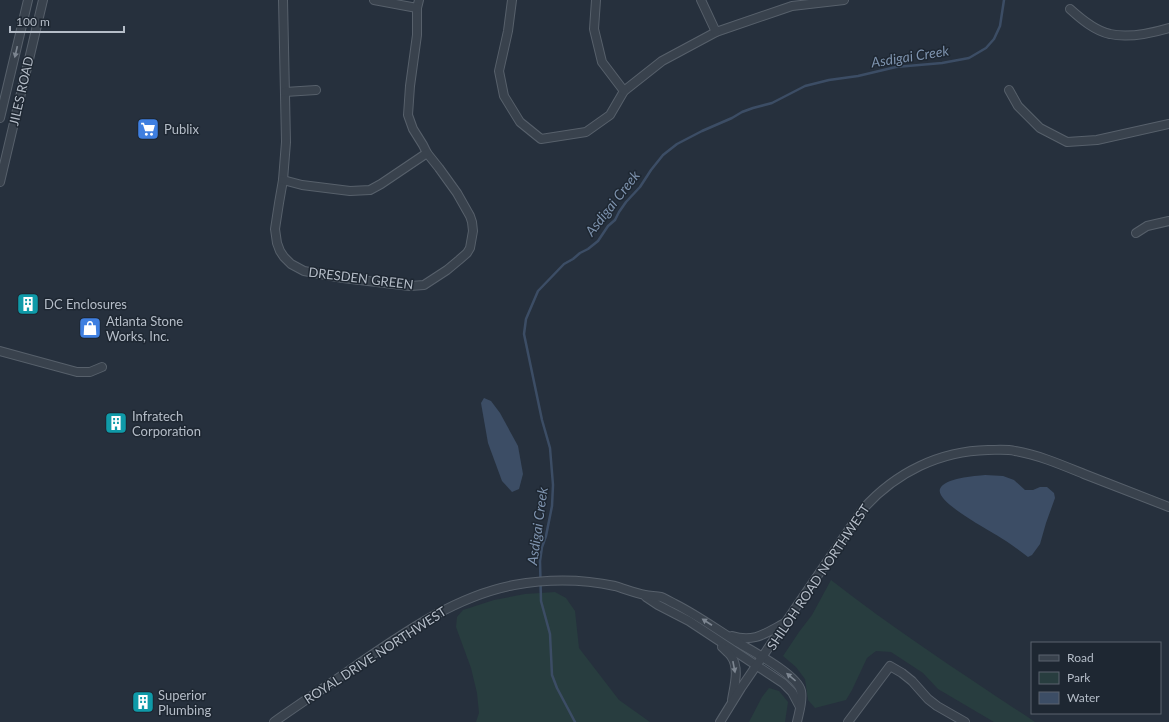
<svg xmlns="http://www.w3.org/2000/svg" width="1169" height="722" font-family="Lato,sans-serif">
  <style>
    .green { fill: #283d3f }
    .water { fill: #3c4d65 }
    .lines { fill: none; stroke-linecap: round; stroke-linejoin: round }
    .stream { stroke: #3c4d65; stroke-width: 2.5 }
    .minor-casing { stroke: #57606b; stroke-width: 10 }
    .minor { stroke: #39424d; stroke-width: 8 }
    .oneway { fill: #7d8691 }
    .labels { text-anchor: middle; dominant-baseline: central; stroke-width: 3; stroke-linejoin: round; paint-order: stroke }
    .street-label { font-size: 13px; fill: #b5bdc8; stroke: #1e2732 }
    .poi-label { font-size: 13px; fill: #b5bdc8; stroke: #1e2732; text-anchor: start }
    .water-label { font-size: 14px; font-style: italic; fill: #7e93ae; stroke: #1e2732 }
  </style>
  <rect width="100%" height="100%" fill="#26303d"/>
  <!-- green -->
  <g class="green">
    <path d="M831,580C896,631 966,676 1035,722H994L938,689L923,673L891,652L876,651L867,658L852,690L846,700L815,708L808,700L805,679L796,667L783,656L799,632L812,615Z"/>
    <path d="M555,592L566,598L575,611L579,648L619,700L650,722H476L479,713L477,693L471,668L456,627L457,617L463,610L494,600L525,594Z"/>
    <path d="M769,688L779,691L788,702L785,722H749L762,697Z"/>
  </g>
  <!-- water -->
  <g class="water">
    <path d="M484,398L491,401L500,413L518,446L523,474L519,489L512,492L502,481L488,443L481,403Z"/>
    <path d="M985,475L1003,476L1014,480L1025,490H1033L1040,487H1047L1054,493L1055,498L1046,523L1040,544L1032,555L1028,557C1021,552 1014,546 1006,541C995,533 935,503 940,489C944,478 975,476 985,475Z"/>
  </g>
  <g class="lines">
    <!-- stream -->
    <path class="stream" d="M575,722L557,688L552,675L550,634L541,601L540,561L542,547L546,536L552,506L553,485L550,448L542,420L524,334L526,319L538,291L564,264L573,259L580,253L588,249L598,241L608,226L615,220L619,212L626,202L640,187L651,170L663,155L677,144L702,131L732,118L742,112L753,108L772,103L805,86L829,80L858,76L896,67L942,63L969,58L986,48L994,39L1000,26L1004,0"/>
    <!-- minor casing -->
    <g class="minor-casing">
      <g id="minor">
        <path d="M283,0L286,142L283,180L279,203L275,229L277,243L280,251L284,257L291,264L304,271L343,278L410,286L424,285L447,270L459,260L467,253L470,248L473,231L472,222L470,216L457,193L439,168L427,153L423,145L413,129L408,115L410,86L417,35V8L419,0"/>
        <path d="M374,0L417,8"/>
        <path d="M512,0L508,31L499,71L504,96L520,122L541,139L586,132L610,115L624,91L662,61L716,32L792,6L844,0"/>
        <path d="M596,0L594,29L602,62L624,91"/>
        <path d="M701,0L716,32"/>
        <path d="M1070,9C1081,19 1095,31 1110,34C1127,38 1152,33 1169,28"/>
        <path d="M1009,90L1018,106L1040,128L1067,142L1097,140L1169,124"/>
        <path d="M285,92L316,90"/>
        <path d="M0,118L28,0"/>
        <path d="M283,180L302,185L350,191L370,190L381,184L427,153"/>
        <path d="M0,182L43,0"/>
        <path d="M1136,233L1147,226L1169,221"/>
        <path d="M0,351L77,372H90L102,367"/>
        <path d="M646,597L658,605L689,621L783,683L792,692L800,707"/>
        <path d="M732,636C754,643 766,633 785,623"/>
        <path d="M722,647C725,650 729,653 731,656C740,668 734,687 732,700"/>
        <path d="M274,722C302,702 330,684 357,665C405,632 456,596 514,585C547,579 582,579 615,586C625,589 635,593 645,595C650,596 656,596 661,597C666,599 671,602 675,604C697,615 716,629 737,642C752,651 798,675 801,691C803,701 799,712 797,722"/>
        <path d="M720,722L741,688L863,509C896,472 940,451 988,450C997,450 1007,449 1015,451C1039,455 1062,465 1084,474C1113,485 1141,496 1169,507"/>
        <path d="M848,722L890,666L902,673L912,681L928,699L937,706L965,722"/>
      </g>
    </g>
    <!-- minor -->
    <use href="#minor" class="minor"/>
  </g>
  <!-- one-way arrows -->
  <defs><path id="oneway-solid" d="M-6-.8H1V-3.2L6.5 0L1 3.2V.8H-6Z"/></defs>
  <g class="oneway">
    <use href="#oneway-solid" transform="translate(16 52) rotate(103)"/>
    <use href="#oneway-solid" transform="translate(707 622) rotate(-147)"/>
    <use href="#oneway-solid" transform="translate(734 667) rotate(79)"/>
    <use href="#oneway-solid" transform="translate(791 677) rotate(-140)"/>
  </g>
  <!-- icons -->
  <defs>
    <g id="supermarket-square" transform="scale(1.15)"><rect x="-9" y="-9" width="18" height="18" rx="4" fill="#3f7fe0" stroke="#1e2732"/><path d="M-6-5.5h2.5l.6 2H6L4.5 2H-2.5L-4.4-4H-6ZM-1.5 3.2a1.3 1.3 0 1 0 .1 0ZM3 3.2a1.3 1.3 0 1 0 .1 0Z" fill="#fff"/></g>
    <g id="building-square" transform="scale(1.15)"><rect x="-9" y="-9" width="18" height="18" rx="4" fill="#0f9aa8" stroke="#1e2732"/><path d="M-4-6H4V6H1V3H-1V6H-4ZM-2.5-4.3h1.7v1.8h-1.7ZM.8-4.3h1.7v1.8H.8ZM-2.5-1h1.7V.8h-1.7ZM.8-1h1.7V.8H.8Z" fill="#fff"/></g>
    <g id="shop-square" transform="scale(1.15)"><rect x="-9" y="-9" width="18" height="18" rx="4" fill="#3f7fe0" stroke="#1e2732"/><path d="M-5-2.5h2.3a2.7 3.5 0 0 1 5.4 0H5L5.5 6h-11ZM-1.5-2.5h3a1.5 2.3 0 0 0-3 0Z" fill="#fff"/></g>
  </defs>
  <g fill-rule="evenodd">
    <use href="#supermarket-square" x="148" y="129"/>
    <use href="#building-square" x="28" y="304"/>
    <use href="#shop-square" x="90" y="328"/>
    <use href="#building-square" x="116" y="423"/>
    <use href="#building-square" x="143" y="702"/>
  </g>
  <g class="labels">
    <!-- street labels -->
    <g class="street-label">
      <text transform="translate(21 91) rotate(-77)">JILES ROAD</text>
      <text transform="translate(361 278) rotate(7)">DRESDEN GREEN</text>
      <text transform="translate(818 577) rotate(-56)">SHILOH ROAD NORTHWEST</text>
      <text transform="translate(375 655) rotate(-33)">ROYAL DRIVE NORTHWEST</text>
    </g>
    <!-- poi labels -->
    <g class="poi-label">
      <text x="164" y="129">Publix</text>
      <text x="44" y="304">DC Enclosures</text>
      <text x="106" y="321">Atlanta Stone<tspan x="106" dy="15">Works, Inc.</tspan></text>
      <text x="132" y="416">Infratech<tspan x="132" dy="15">Corporation</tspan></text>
      <text x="158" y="695">Superior<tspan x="158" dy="15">Plumbing</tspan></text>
    </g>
    <!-- water labels -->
    <g class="water-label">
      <text transform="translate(910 56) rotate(-9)">Asdigai Creek</text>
      <text transform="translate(612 203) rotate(-52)">Asdigai Creek</text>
      <text transform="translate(537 526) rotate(-82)">Asdigai Creek</text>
    </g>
  </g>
  <!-- legend -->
  <rect x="1031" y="642" width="130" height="72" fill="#1e2732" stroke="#5a636e"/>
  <rect x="1039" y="655" width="20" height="6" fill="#39424d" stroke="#5a636e"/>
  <text x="1067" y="662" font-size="12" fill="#b5bdc8">Road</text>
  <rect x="1039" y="672" width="20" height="12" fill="#283d3f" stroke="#5a636e"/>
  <text x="1067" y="682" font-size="12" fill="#b5bdc8">Park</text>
  <rect x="1039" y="692" width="20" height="12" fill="#3c4d65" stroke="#5a636e"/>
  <text x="1067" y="702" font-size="12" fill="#b5bdc8">Water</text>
  <!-- scale -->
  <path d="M10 26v6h114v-6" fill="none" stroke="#b5bdc8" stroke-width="2"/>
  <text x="16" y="26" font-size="12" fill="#b5bdc8" stroke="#1e2732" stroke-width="3" paint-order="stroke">100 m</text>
</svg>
